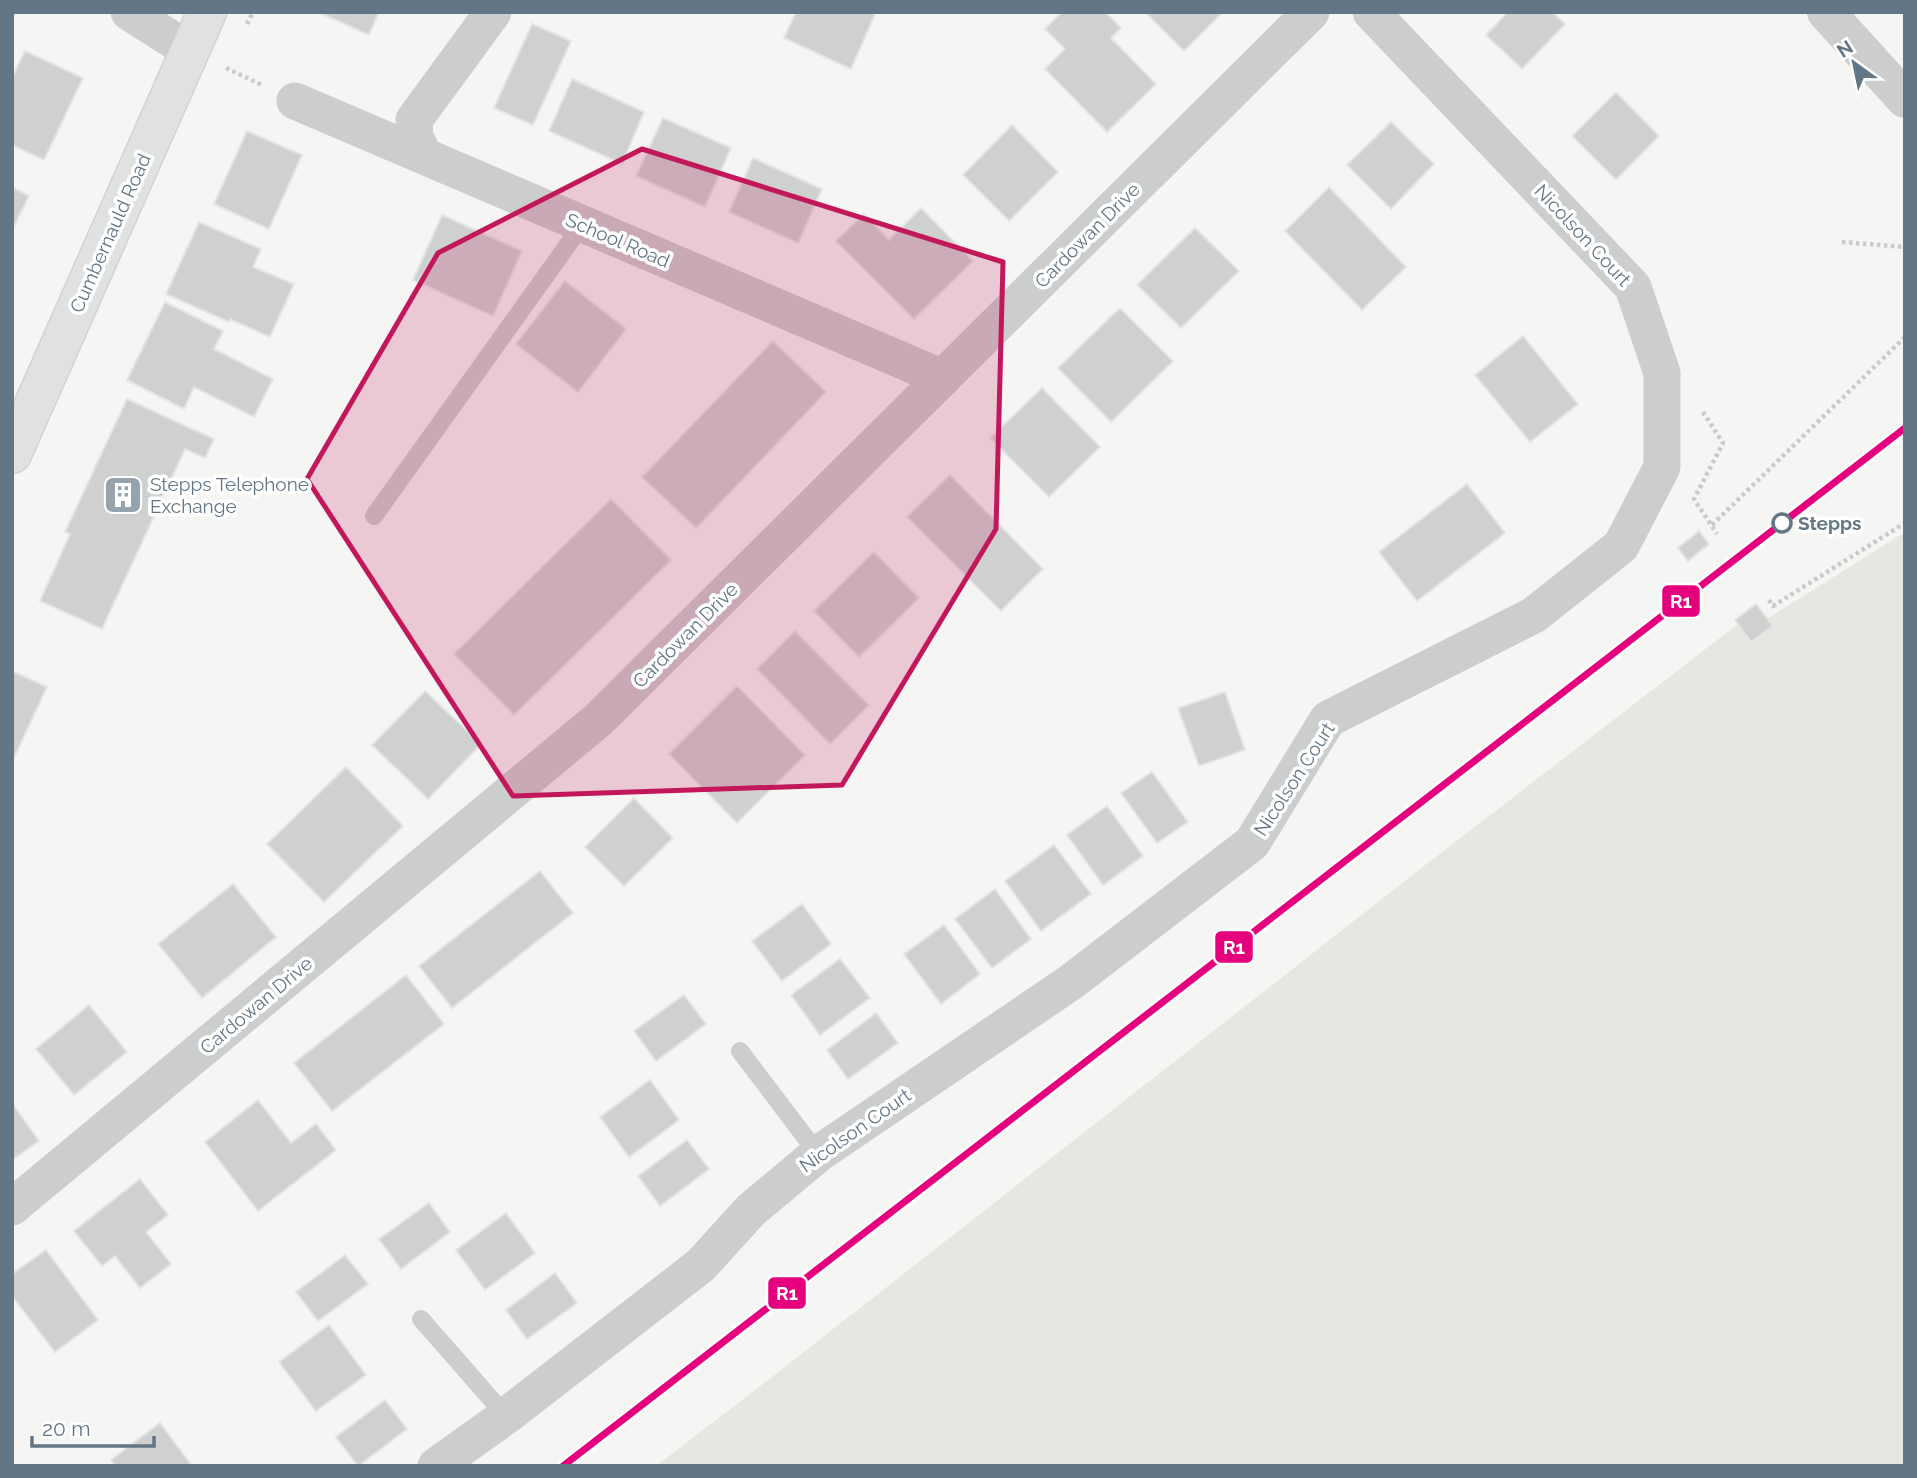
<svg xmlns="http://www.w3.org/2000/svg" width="1917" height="1478" font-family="Raleway,sans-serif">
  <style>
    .green { fill: #e4e8e1 }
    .building { fill: #cfd1d0; stroke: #e4e4e3; stroke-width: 2 }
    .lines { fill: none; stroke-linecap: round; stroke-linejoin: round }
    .primary-casing { stroke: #d2d3d2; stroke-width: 41 }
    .path { stroke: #cacacb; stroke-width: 4.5; stroke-dasharray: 3.5 3.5; stroke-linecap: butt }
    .service { stroke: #cccece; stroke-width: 18 }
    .minor { stroke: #cccece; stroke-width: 37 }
    .tertiary { stroke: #cccece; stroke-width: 38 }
    .primary { stroke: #e0e1e1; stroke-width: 38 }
    .rail-1-casing { stroke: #fff; stroke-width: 12 }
    .rail-1 { stroke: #e5007d; stroke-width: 7 }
    .marked { fill: #c2185b; fill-opacity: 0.2; stroke: #c2185b; stroke-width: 5; stroke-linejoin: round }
    .stop-dot { fill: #fff; stroke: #637685; stroke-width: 3.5 }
    .labels { text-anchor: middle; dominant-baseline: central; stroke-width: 7; stroke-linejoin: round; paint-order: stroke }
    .street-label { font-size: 19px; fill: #637685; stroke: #fff }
    .poi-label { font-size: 19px; fill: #637685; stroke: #fff; text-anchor: start }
    .stop-label { font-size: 19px; font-weight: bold; fill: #637685; stroke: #fff; text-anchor: start }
    .line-badge { stroke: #fff; stroke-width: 2.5 }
    .badge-label { font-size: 19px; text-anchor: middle; font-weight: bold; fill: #fff }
  </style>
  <rect width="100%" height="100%" fill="#f5f5f3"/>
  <!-- green -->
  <path class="green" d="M1905,532V1466H656L763,1384L1424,866L1738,624L1767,619Z"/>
  <!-- building -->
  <g class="building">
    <path d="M318,12H379L369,35Z"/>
    <path d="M796,12H876L851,69L784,38Z"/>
    <path d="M1062,12H1105L1121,28L1111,38L1156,84L1107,132L1045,69L1065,49L1045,29Z"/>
    <path d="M1145,12H1223L1184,51Z"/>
    <path d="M1508,12H1552L1565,24L1522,69L1486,35Z"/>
    <path d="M532,24L571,41L533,125L494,108Z"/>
    <path d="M25,51L83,78L44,160L12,145V78Z"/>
    <path d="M572,79L644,112L622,164L549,131Z"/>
    <path d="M1616,92L1659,136L1616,180L1572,136Z"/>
    <path d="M663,118L731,148L705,207L636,176Z"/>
    <path d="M1391,122L1434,164L1391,209L1347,165Z"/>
    <path d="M1012,125L1058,172L1009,221L963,175Z"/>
    <path d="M247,131L302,155L269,229L214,204Z"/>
    <path d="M753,158L822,189L798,243L729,212Z"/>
    <path d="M12,187L29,196L12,230Z"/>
    <path d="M1329,187L1406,267L1362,310L1285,231Z"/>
    <path d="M921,208L973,261L914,319L836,241L864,214L889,240Z"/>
    <path d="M442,215L522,251L493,316L413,280Z"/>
    <path d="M199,222L261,249L253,267L294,284L270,337L230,319L229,322L166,294Z"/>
    <path d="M1195,228L1239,271L1181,328L1137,285Z"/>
    <path d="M565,281L626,329L578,392L516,344Z"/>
    <path d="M165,302L223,331L214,349L273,379L254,417L194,387L184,409L127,380Z"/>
    <path d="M1120,308L1173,361L1111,422L1058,368Z"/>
    <path d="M1523,336L1578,404L1530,442L1475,375Z"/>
    <path d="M773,341L826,392L696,528L642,477Z"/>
    <path d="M1042,388L1100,447L1049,497L990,438Z"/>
    <path d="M127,399L214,439L205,458L185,449L102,629L40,601L70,534L65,532Z"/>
    <path d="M950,475L1043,569L1001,611L907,517Z"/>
    <path d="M1467,484L1505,533L1417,601L1379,552Z"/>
    <path d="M611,499L671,560L514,715L454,654Z"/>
    <path d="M1699,531L1709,544L1688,561L1678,548Z"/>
    <path d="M874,552L919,598L859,657L814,611Z"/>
    <path d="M1756,604L1773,626L1751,642L1735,620Z"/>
    <path d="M795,631L869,705L830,744L757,669Z"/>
    <path d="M12,671L47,687L12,762Z"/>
    <path d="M737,686L805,755L737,823L669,754Z"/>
    <path d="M425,691L481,744L428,799L372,745Z"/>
    <path d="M1225,692L1245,750L1199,766L1178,708Z"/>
    <path d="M346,767L403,826L324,902L267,844Z"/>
    <path d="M1152,772L1188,822L1157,843L1121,793Z"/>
    <path d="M634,798L673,838L624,886L585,847Z"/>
    <path d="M1107,806L1143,856L1103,885L1067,835Z"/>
    <path d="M1054,845L1091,894L1041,931L1005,881Z"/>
    <path d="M540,871L573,913L452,1008L419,966Z"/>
    <path d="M233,884L276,937L202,998L158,944Z"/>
    <path d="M995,889L1031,939L992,968L955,919Z"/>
    <path d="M802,904L831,944L782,981L752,941Z"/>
    <path d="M944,925L980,974L941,1004L904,954Z"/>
    <path d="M840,959L870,998L820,1035L791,995Z"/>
    <path d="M406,975L444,1024L332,1111L294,1063Z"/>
    <path d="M684,995L706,1024L656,1061L634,1031Z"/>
    <path d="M89,1005L127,1052L74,1095L36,1049Z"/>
    <path d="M876,1013L898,1043L848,1079L827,1050Z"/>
    <path d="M650,1080L679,1120L629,1157L600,1117Z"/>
    <path d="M258,1100L291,1143L316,1124L336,1150L258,1211L205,1142Z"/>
    <path d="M12,1103L39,1141L12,1160Z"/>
    <path d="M687,1140L709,1169L660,1206L638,1176Z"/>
    <path d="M140,1179L168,1215L146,1232L171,1264L140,1288L115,1256L102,1266L74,1231Z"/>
    <path d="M429,1203L450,1232L401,1269L379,1239Z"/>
    <path d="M506,1213L535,1253L485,1290L456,1250Z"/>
    <path d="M46,1250L98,1320L55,1352L12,1296V1274Z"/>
    <path d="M345,1255L368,1284L318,1321L296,1292Z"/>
    <path d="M555,1273L577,1303L527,1339L506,1310Z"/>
    <path d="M329,1325L366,1375L316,1411L279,1362Z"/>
    <path d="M385,1400L407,1429L358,1466L336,1437Z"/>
    <path d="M160,1423L192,1466H115L111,1460Z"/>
  </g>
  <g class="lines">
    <!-- primary casing -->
    <g class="primary-casing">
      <path id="primary" d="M12,454L207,12"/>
    </g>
    <!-- path -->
    <g class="path">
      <path d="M247,24L253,12"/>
      <path d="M226,68L262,85"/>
      <path d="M1842,242L1905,247"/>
      <path d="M1703,412L1723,443L1694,499L1717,534"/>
      <path d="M1712,525L1905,337"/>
      <path d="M1769,600L1773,606L1905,523"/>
    </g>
    <!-- service -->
    <g class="service">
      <path d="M374,516L582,225"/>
      <path d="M740,1051L818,1154"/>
      <path d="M421,1319L506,1416"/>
    </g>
    <!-- minor -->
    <g class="minor">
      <path d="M129,12L190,51"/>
      <path d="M295,101L943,378"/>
      <path d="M424,155L415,138L414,120L493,12"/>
      <path d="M12,1207L598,720L1311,12"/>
      <path d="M436,1466L506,1416L701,1265L751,1210L818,1154L1071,982L1252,843L1328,719L1534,615L1621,546L1662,467V373L1633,287L1371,12"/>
    </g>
    <!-- tertiary -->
    <path class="tertiary" d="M1826,12L1905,99"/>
    <!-- primary -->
    <use href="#primary" class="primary"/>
    <!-- rail-1 casing -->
    <g class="rail-1-casing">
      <path id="rail-1" d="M563,1466L1905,428"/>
    </g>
    <!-- rail-1 -->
    <use href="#rail-1" class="rail-1"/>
  </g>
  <!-- marked area -->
  <path class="marked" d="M642,149L1003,262L996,529L842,785L513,796L307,479L438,253Z"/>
  <!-- icons -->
  <defs>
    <g id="building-square" transform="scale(2.0125)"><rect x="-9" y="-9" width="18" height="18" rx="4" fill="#96a2ac" stroke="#fff"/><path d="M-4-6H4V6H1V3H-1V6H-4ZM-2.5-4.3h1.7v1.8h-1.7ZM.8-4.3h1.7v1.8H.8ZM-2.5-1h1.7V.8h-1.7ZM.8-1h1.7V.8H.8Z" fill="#fff"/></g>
  </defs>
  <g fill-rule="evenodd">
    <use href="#building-square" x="123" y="495"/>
  </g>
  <!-- markers -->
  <circle class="stop-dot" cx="1782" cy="523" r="9"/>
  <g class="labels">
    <!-- street labels -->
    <g class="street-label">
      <text transform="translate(110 233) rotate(-66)">Cumbernauld Road</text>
      <text transform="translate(1087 235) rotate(-45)">Cardowan Drive</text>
      <text transform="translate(1583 235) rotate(47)">Nicolson Court</text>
      <text transform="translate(618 240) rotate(23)">School Road</text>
      <text transform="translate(685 635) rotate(-45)">Cardowan Drive</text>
      <text transform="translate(1294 779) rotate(-57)">Nicolson Court</text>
      <text transform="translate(256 1005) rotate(-40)">Cardowan Drive</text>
      <text transform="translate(855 1130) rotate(-35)">Nicolson Court</text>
    </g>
    <!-- poi labels -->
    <g class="poi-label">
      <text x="150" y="484">Stepps Telephone<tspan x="150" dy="22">Exchange</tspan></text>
    </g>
    <!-- stop labels -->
    <g class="stop-label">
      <text x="1798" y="523">Stepps</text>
    </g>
  </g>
  <g class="line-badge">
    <rect x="1661" y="584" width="40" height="34" rx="7" fill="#e5007d"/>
    <rect x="1214" y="930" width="40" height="34" rx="7" fill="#e5007d"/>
    <rect x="767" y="1276" width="40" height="34" rx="7" fill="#e5007d"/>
  </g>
  <g class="badge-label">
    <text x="1681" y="608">R1</text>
    <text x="1234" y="954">R1</text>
    <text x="787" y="1300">R1</text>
  </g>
  <!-- border -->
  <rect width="1917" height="1478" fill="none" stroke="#637685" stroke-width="28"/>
  <!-- north arrow -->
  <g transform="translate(1854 63) rotate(327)" stroke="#ffffff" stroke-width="5" paint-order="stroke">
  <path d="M0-5L12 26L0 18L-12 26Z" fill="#637685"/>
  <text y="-10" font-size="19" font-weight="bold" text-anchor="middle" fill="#637685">N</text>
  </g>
  <!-- scale -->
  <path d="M32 1436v10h122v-10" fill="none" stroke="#637685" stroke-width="3.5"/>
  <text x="42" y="1436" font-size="21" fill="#637685" stroke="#ffffff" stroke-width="5" paint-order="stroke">20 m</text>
</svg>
